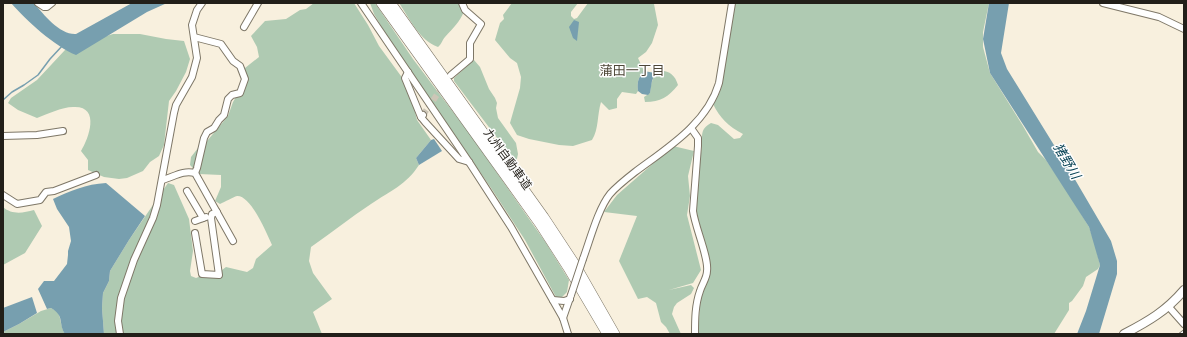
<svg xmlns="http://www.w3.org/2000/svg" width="1187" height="337" font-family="Lora,'Noto Sans JP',serif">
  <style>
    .green { fill: #afcab2 }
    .water { fill: #779faf }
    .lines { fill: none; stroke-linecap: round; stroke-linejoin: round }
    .stream { stroke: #779faf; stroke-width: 1.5 }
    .minor-tunnel { stroke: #cdc6b7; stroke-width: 6; stroke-dasharray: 6 3; stroke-linecap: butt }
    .minor-casing { stroke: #7e7767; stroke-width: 8 }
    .major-casing { stroke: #7e7767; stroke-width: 10 }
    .highway-casing { stroke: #7e7767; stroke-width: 10 }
    .minor { stroke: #fff; stroke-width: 6 }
    .major { stroke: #fff; stroke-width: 8 }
    .highway { stroke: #fff; stroke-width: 9 }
    .rail-casing { stroke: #7b766b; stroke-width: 3 }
    .rail { stroke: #fefefe; stroke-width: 1.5; stroke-dasharray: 4.5; stroke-linecap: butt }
    .minor-bridge-casing { stroke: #7e7767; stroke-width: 8; stroke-linecap: butt }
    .minor-bridge { stroke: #fff; stroke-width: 6 }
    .labels { text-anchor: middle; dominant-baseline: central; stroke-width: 3; stroke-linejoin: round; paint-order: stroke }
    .street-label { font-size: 12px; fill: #221f19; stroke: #fefefe }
    .neighbourhood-label { font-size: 13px; fill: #4e4738; stroke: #fefefe }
    .water-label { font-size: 13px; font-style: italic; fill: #084355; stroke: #fefefe }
  </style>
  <rect width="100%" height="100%" fill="#f8f0de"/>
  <!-- green -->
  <g class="green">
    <path d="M314,3H354L368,25L379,46L409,87L417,120L431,140L416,158L419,165C406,185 390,191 371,204C351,217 331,233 311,247L309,261L313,273L332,299L313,312L322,334H104L102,308L103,293L109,281L110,271L129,240L168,183L174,185L189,219L193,251L190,271L191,276L196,278L201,276L220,277L222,270L226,267L247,272L253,268L256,259L272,245C267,234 251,195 237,196C233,197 225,202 220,204L215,201L221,187V175L199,174L190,165L191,157L198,148L207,141L228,116L233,102L240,90L244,81L245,68L259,57L257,47L251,36L265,21L286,19L300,10L306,9Z"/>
    <path d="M370,3H375L413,59L469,133L546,243L569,280L567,292L562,297H556L525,240L491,188L387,36L374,14Z"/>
    <path d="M399,3H460L464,11C460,22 453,28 445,37C442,40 442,44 438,47C419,40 410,19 399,3Z"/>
    <path d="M512,3H578L571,12V16L574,19L577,18L588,3H653L654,4L658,25L652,43L646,52L638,58L644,71C638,78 637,82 638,91L636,94L622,92L617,99V108L609,110L601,102C597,115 599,129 592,140L573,146L559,145L529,139L517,135L510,123L520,88L521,77L517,63L510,58L495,40L500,23L504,19L503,15Z"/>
    <path d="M735,3H989L983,32V47L990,73L1023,126L1038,152L1046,160L1067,191L1089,227L1095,244L1100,265L1098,269L1086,277L1083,286L1072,301L1069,303V310L1054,334H699C699,314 699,296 708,277L694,217L702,144C702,133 701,129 711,123L718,125L734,139L740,138L743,134C728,126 720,118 713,104L719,94Z"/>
    <path d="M113,34H140L166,39L184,41L190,59L186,72L176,91L169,101L164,145L159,156L150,162L143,171L127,178L119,179L104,177L88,170V160L81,151C89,138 100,107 75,107C64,106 47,114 37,118L18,110L8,103L11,98L37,80L65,50L73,46Z"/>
    <path d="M474,60L480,67L489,89L495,98L497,103L496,108L498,118L516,143L518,154L516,163L454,81V78Z"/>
    <path d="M658,71C669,70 675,75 678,85C668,97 661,102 645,102L644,97L650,93C651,85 652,77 658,71Z"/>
    <path d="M673,146L694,151L688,176L690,196L687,215L701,270L693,283L669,290L691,285L694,288L691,294L677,303L674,307L672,314L681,334H670L666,327L661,322L656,303L647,297L638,299L619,261L637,216L604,212L617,195Z"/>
    <path d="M3,207C12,215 23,213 34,210L42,226L25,253L3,265Z"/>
    <path d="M51,308L58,312C61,319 61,328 65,334H3V332L19,324L41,311Z"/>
  </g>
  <!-- water -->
  <g class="water">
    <path d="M11,3H34C44,15 60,35 76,34L132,3H167L147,12L76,55C54,46 27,21 11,3Z"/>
    <path d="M989,3H1009L1001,53L1007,69L1070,171L1111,241L1117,261V274L1099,334H1077L1086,311L1100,265L1089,227L990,73L983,39Z"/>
    <path d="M574,20L579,22L577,41L573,38L569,27Z"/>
    <path d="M644,71L655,73L652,81L650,93L648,95L642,94L638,91C637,82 638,78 644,71Z"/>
    <path d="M434,139L442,151L419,165L416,158L431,140Z"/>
    <path d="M106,183L145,216L129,240L110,271L109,281L103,293L102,308L104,334H65C58,323 65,316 51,308L47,309L38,289L44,281H54L67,264L68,255V251L71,241L69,227L57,209L53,199C70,191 86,184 106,183Z"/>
    <path d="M32,297L37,313L19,324L3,332V308Z"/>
  </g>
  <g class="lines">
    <!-- stream -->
    <path class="stream" d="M3,100L12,92L24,85L38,75L50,59L63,45"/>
    <!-- minor-tunnel -->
    <path class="minor-tunnel" d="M423,115L443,86"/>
    <!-- minor casing -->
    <g class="minor-casing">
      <g id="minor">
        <path d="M38,3L44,7H47L52,3"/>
        <path d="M361,3L469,162L511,227L563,318L568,334"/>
        <path d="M1103,3L1159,17L1184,29"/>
        <path d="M244,27L258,3"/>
        <path d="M194,37L221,44L233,61L240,66L245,79L240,93L232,95L228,99L224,115L219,120L214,128L207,132L204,138L197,168L195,173"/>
        <path d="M408,72L405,78L421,117"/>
        <path d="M451,75L470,59V43L481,24L465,10L462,3"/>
        <path d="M423,115L421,117L425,122L459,159L469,162"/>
        <path d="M691,128L698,138V146L693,211C695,227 709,258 707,271C707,278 702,284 700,291C695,305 695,320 695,334"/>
        <path d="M3,136L37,135L63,131"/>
        <path d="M162,180C174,177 182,170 195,173L233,241"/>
        <path d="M187,191L203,218"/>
        <path d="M3,195L17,204L40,200L46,192L54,191L96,175"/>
        <path d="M195,221L206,217"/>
        <path d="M195,233L202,274L219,275L211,218L212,214L217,212"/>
        <path d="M583,259C590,240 598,209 610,194C617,186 626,179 635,172C667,148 707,124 719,83L732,3"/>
        <path d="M553,300L564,301L570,299"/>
        <path d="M1168,306L1184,324"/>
        <path d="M563,318L571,295"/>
        <path d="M120,334L118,321L121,298L134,260L153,218L157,205L174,113L176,105L192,77L197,58L192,25L197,10L202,3"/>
      </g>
    </g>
    <!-- major casing -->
    <g class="major-casing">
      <path id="major" d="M1124,334C1149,321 1166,311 1184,290"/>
    </g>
    <!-- highway casing -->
    <g class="highway-casing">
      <g id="highway">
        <path d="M381,3L539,223L568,268L607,334"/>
        <path d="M391,3L544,217L575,264L615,334"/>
      </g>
    </g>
    <!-- minor -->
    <use href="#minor" class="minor"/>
    <!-- major -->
    <use href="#major" class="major"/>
    <!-- highway -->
    <use href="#highway" class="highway"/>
    <!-- rail casing -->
    <g class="rail-casing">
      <path id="rail" d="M1180,334L1184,331"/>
    </g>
    <!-- rail -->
    <use href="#rail" class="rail"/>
    <!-- minor-bridge casing -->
    <g class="minor-bridge-casing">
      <path id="minor-bridge" d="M571,295L583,259"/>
    </g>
    <!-- minor-bridge -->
    <use href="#minor-bridge" class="minor-bridge"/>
  </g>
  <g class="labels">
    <!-- street labels -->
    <g class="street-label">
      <text transform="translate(508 159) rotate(54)">九州自動車道</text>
    </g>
    <!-- neighbourhood labels -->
    <g class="neighbourhood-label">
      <text x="632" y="70">蒲田一丁目</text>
    </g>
    <!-- water labels -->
    <g class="water-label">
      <text transform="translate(1067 161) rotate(59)">猪野川</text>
    </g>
  </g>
  <!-- border -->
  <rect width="1187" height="337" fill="none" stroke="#221f19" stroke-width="8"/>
</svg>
